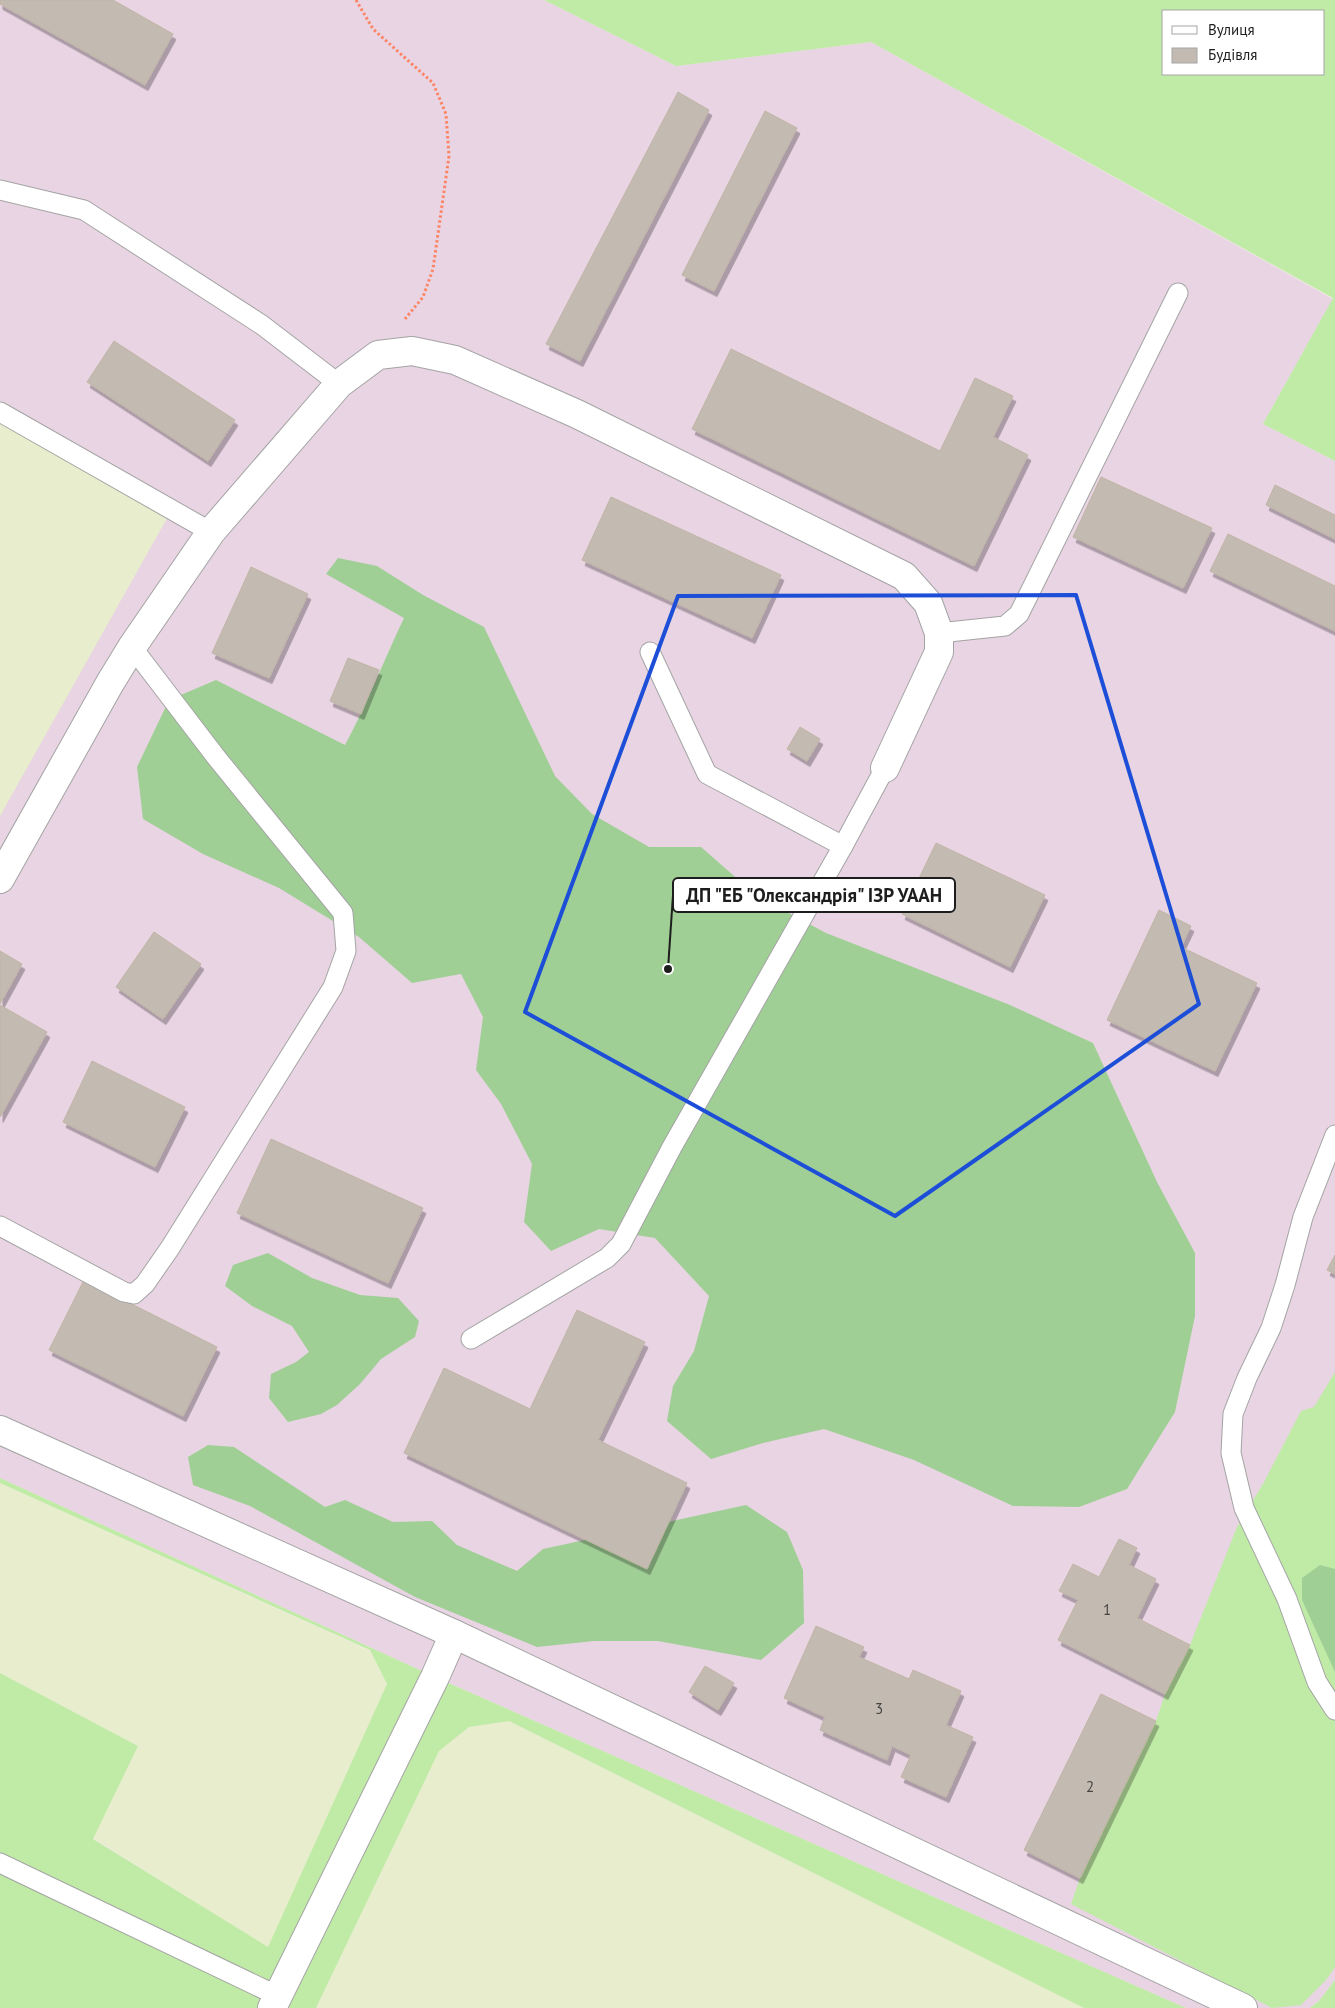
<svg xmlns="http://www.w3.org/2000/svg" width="1335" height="2008" font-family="'PT Sans',sans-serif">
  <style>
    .industrial { fill: #e8d4e2 }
    .farmland { fill: #e8eecd }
    .grass { fill: #c0eba6; fill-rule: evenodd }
    .forest { fill: #a0cf96 }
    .building { fill: #c3bbb2; stroke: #c0b4a4; filter: url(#shadow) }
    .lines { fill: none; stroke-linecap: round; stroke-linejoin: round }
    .service-casing { stroke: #a4a4a4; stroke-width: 21 }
    .minor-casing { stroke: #a4a4a4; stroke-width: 30 }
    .path { stroke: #fd8565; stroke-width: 3; stroke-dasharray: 2.5 2.5; stroke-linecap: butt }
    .service { stroke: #fff; stroke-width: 19 }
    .minor { stroke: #fff; stroke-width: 28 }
    .marked { fill: none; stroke: #1d4ed8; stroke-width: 4; stroke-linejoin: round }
    .labels { text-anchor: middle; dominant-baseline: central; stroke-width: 4; stroke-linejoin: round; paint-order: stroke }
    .number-label { font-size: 15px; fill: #464442 }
    .leader { fill: none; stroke: #1d1d1d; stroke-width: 2 }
    .callout-dot { fill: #1d1d1d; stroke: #fff; stroke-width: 2 }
    .callout { fill: #fff; stroke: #1d1d1d; stroke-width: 2 }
    .callout-label { font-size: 19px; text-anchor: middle; font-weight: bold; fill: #1d1d1d }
  </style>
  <defs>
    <filter id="shadow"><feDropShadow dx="3" dy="5.5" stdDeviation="0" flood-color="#0004"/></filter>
  </defs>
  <rect width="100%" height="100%" fill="#efece2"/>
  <!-- industrial -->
  <path class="industrial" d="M0,0H544L676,66L871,42L1333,299L1263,424L1335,461V1980L1319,2001L1310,2008H1186L435,1677L0,1478Z"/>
  <!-- farmland -->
  <g class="farmland">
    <path d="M0,403L175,504L0,816Z"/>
    <path d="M0,1483L370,1651L387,1684L269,1948L93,1838L138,1746L0,1673Z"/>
    <path d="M509,1721L1084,2008H316L439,1751L469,1727Z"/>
  </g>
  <!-- grass -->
  <g class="grass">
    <path d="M544,0H1335V461L1263,424L1333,298L871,42L676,66ZM1164,11H1324V74H1164Z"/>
    <path d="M1335,1372V1967L1326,1980L1301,2005L1272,2008L1071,1904L1080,1878L1156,1721L1165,1694L1190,1645L1237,1527L1264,1482L1301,1411L1314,1407Z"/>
    <path d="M0,1478L435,1677L1186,2008H1084L509,1721L469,1727L439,1751L316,2008H0V1673L138,1746L93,1839L268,1947L387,1684L370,1650L0,1483Z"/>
    <path d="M1335,1980V2008H1310L1319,2001Z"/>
  </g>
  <!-- forest -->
  <g class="forest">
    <path d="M338,558L377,566L423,595L484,627L555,776L592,814L649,847H701L757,896L826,933L1010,1005L1093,1043L1157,1182L1195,1253V1316L1175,1412L1127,1489L1079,1507L1013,1506L914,1460L824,1429L763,1443L711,1459L667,1421L673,1386L694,1351L709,1296L655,1238L599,1229L551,1251L524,1222L532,1164L501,1104L476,1070L483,1017L461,974L412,983L359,937L279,888L203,854L143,819L137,767L169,700L216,680L345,745C367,704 384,660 404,618L326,574Z"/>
    <path d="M268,1253L312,1278L360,1295L398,1298L419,1321L415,1337L381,1359L360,1384L337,1405L321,1414L288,1422L269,1398L271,1374L296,1362L309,1352L292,1326L252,1306L225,1286L233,1265Z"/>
    <path d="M208,1445L234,1447L325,1507L345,1500L393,1522L432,1521L457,1545L517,1571L543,1549L746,1505L787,1532L803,1570L804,1623L761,1660L658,1641H594L537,1647L415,1597L250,1506L193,1485L188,1457Z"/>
    <path d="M1320,1565L1335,1569V1672L1302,1600V1578Z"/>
  </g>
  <!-- building -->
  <g class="building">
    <path d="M0,0H113L173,34L145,85L0,4Z"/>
    <path d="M678,92L709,110L580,361L546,344Z"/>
    <path d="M765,111L797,128L714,291L682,275Z"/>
    <path d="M114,341L235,420L208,461L87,382Z"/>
    <path d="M731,349L940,451L975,378L1013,396L993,437L1028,455L974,566L692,429Z"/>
    <path d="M1101,477L1212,528L1183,588L1073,537Z"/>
    <path d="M1275,485L1335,515V539L1266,505Z"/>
    <path d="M611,497L781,575L752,638L582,560Z"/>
    <path d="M1228,534L1335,586V631L1210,571Z"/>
    <path d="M251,567L308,594L269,678L212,653Z"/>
    <path d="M348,658L379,670L361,714L330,701Z"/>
    <path d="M800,727L820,739L807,761L787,749Z"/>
    <path d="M936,843L1045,895L1010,967L902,914Z"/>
    <path d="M1159,910L1191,926L1181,947L1257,983L1215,1071L1107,1020Z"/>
    <path d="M154,932L201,964L163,1019L116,987Z"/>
    <path d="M0,951L22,964L0,1004Z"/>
    <path d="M0,1005L47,1032L0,1117Z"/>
    <path d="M92,1061L185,1107L155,1167L63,1122Z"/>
    <path d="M271,1139L423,1208L388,1283L237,1213Z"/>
    <path d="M1335,1255V1274L1327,1270Z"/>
    <path d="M84,1280L217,1347L183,1416L49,1350Z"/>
    <path d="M577,1310L645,1342L598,1440L687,1483L647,1569L404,1453L444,1368L530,1409Z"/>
    <path d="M1119,1539L1137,1548L1129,1565L1156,1579L1137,1618L1190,1645L1165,1694L1058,1640L1078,1600L1059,1591L1073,1564L1099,1577Z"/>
    <path d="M816,1626L864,1647L859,1657L909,1679L913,1670L961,1691L946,1725L973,1737L946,1797L901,1777L911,1755L892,1746L887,1760L820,1730L825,1717L784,1698Z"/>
    <path d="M705,1666L734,1683L718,1710L689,1692Z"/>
    <path d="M1101,1694L1156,1721L1080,1878L1024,1850Z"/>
  </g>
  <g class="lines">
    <!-- service casing -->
    <g class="service-casing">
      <g id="service">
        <path d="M0,190L84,210L262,325L339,384"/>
        <path d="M0,412L211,532"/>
        <path d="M939,633L1005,626L1019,614L1178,293"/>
        <path d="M650,652L707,774L843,846"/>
        <path d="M1335,1135L1303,1217L1285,1285L1271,1328L1247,1378L1233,1414L1231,1453L1244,1508L1287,1599L1317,1682L1335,1710"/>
        <path d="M0,1226L124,1292L134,1294L145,1284L170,1248L333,987L346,951L343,913L216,757L132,647"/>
        <path d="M471,1339L607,1258L621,1244L672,1147L843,846L885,768"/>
        <path d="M0,1863L278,1996"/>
      </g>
    </g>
    <!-- minor casing -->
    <g class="minor-casing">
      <g id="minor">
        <path d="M0,879L110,683L132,647L211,532L339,384L378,355L412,351L455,360L577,414L904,576L928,603L939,633V652L885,768"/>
        <path d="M0,1430L454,1634L1243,2008"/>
        <path d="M272,2008L435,1677L454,1634"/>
      </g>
    </g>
    <!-- path -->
    <path class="path" d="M356,0L373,29L433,83L446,114L449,156L433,269L423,297L405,319"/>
    <!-- service -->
    <use href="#service" class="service"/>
    <!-- minor -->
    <use href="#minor" class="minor"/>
  </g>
  <!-- marked area -->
  <path class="marked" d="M1076,595L1199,1004L895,1216L525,1012L678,596Z"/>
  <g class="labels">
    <!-- number labels -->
    <g class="number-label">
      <text x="1107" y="1609">1</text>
      <text x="879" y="1708">3</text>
      <text x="1090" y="1786">2</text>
    </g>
  </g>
  <!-- callouts -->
  <path class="leader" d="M668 969L673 895"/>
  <circle class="callout-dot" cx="668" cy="969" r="5"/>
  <rect class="callout" x="673" y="878" width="282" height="34" rx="5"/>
  <g class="callout-label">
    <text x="814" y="902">ДП "ЕБ "Олександрія" ІЗР УААН</text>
  </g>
  <!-- legend -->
  <rect x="1162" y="10" width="162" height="65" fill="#ffffff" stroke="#a5a5a5"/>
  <rect x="1172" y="26" width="25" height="8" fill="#ffffff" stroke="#a5a5a5"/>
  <text x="1208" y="35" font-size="15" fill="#1d1d1d">Вулиця</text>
  <rect x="1172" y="48" width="25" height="15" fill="#c3bbb2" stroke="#a5a5a5"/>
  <text x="1208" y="60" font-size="15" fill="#1d1d1d">Будівля</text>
</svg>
